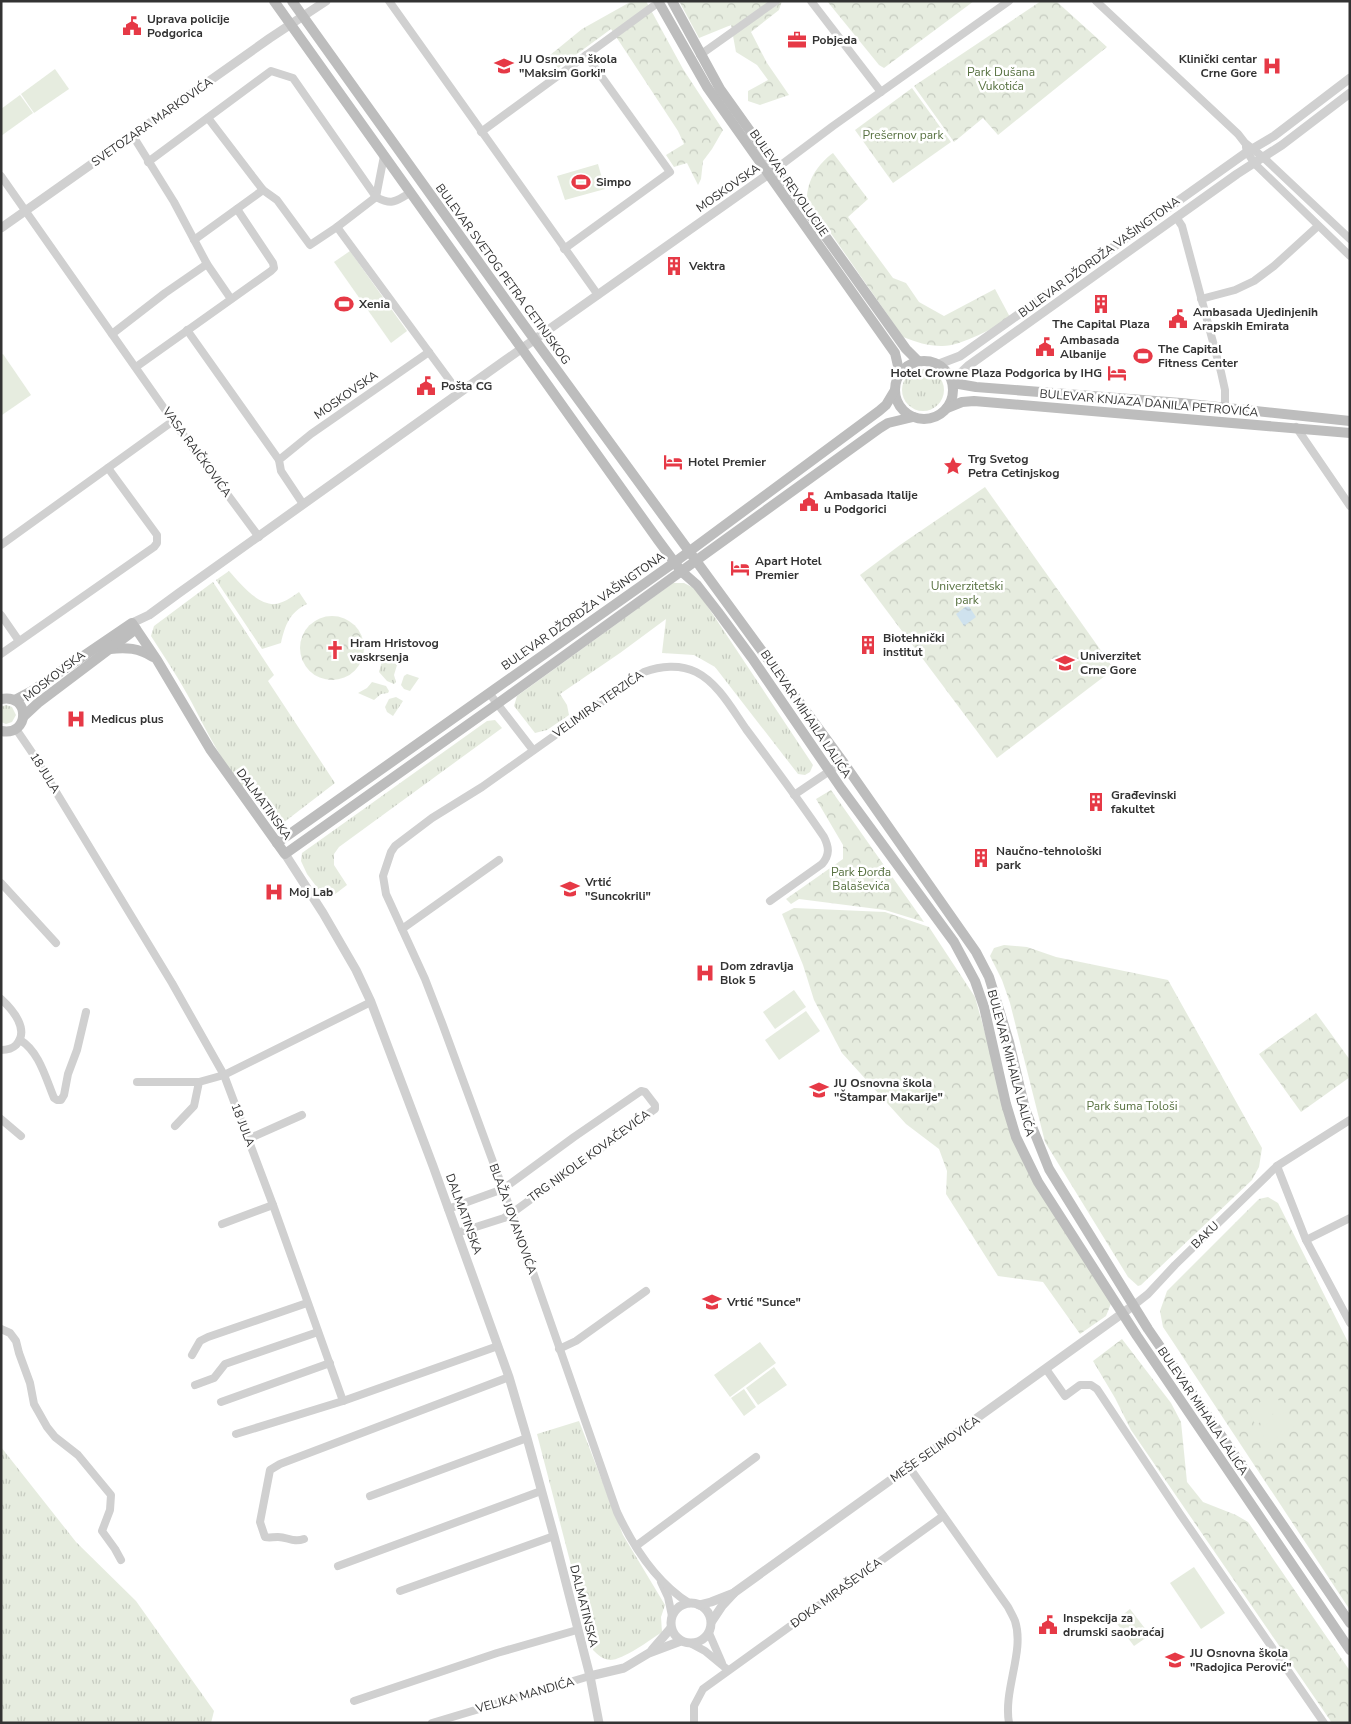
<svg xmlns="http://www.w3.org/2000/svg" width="1351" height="1724" font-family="'Nunito Sans',sans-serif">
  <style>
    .grass { fill: url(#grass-tufts) }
    .forest { fill: url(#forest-crowns) }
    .pitch { fill: #e6ecdf }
    .water { fill: url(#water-ripples) }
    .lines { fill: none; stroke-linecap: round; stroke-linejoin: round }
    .minor { stroke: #d0d0d0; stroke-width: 8 }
    .tertiary { stroke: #d0d0d0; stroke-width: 9 }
    .secondary { stroke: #bdbdbd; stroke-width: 10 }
    .labels { text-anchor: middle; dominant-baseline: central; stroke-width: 5; stroke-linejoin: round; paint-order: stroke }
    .poi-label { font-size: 12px; font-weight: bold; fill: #333; stroke: #fff; text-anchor: start }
    .park-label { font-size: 12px; fill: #56703f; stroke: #fff }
    .street-label { font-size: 12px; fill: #333; stroke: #fff }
  </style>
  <defs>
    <pattern id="grass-tufts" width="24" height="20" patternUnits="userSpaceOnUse" patternTransform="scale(1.25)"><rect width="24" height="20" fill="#e6ecdf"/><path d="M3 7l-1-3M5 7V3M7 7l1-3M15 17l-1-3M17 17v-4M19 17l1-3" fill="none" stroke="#c6cbc0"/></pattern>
    <pattern id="forest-crowns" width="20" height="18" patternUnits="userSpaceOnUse" patternTransform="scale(1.25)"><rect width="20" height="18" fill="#e6ecdf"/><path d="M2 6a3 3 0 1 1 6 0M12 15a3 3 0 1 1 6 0" fill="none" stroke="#c6cbc0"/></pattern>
    <pattern id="water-ripples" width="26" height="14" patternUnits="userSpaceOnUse" patternTransform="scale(1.25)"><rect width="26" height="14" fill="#cfe2ee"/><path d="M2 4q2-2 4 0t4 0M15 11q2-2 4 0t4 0" fill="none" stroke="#b2c2cd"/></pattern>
  </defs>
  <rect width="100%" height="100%" fill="#fff"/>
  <!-- grass -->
  <g class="grass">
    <circle cx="923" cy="390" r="21"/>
    <path d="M229,571C240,583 256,604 274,604C282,604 292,597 299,592L307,604C290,612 285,625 281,643L262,649L216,580Z"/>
    <path d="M213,582L274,675L268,681L335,783L283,823C268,825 253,796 245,785L241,787C222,760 207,733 192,703C180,680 165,658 151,636L154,626Z"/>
    <path d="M673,583H684L696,589L813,765L810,772L805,775L798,774L715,667L694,655L662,653L666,619L620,653L560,694L567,705L569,715L547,730L535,733L514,706L517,696Z"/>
    <path d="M384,654L397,665L394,675L396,682L394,684L387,681L379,672Z"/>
    <path d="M407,674L419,678L410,691L404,689L401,685L404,676Z"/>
    <path d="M372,682L386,686L389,691L388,693L381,694L374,700L358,693L367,688Z"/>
    <path d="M396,697L403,701L393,716L387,712L385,707L389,699Z"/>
    <path d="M6,705L12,707L16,715L12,722L6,724L1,722V707Z"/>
    <path d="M495,720L502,728L339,847L334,854V865L347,885L330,898L322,894L307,874L301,861L302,853L487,721Z"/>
    <path d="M579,1421L623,1535L665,1605L661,1617L662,1632C650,1640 623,1660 610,1660C602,1659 598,1655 593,1650L537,1434Z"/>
    <path d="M1,1447L76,1542L136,1601L214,1711L211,1723H1Z"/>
  </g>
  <!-- forest -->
  <g class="forest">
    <path d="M632,1H646L683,69L723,130L712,149L703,161L701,179L698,185L687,163L674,167L666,155L684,144L678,131L611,29L558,68L549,56L582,29Z"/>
    <path d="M679,1H782L779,10L751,32L767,63L789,95L760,105L748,101V91L768,80L757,65L736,52L731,25L699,38Z"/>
    <path d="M827,1H974L884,68L879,65Z"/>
    <path d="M1041,1H1056L1107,47L998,135L983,118L954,142L914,86Z"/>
    <path d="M912,88L951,142L893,183L855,130Z"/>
    <path d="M833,153L868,199L848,217L893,278L906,283L919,302L944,316L995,289L1011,319C994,327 960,347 941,346C928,346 916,342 903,337L807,199C807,180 818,164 833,153Z"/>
    <path d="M985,487L1114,669L997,758L860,575L900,545Z"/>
    <circle cx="332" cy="648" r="32"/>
    <path d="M831,790L924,922L885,910L799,899L791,904L786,899L843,859V845L816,799Z"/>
    <path d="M794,908L885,912L929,927L975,997L1016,1144L1112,1301L1106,1316L1080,1334L1043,1282L998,1276L946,1194L947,1171L939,1149L906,1124L842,1053L814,1000L803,965L782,914Z"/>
    <path d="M1004,945L1027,947L1056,957L1168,980L1262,1148L1259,1167L1252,1180L1141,1285L1138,1286L1128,1277L1045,1142L1010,1003L1002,980L990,956L994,948Z"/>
    <path d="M1316,1013L1350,1060V1077L1301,1112L1259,1054Z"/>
    <path d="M1268,1197L1278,1203L1350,1346V1610L1173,1342L1163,1327L1160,1311L1167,1291L1259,1199Z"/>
    <path d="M1122,1339L1171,1403L1181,1422L1187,1482L1203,1502L1236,1515L1248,1522L1350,1671V1723H1332L1131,1430L1115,1398L1093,1361Z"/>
  </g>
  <!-- pitch -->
  <g class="pitch">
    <path d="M55,69L69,89L34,113L21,94Z"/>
    <path d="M20,95L33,113L1,136V109Z"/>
    <path d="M598,164L605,189L565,200L557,176Z"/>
    <path d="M350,251L407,331L391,343L334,262Z"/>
    <path d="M3,354L31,395L2,415L1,355Z"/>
    <path d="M794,990L806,1007L775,1029L763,1012Z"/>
    <path d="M806,1011L820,1031L779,1060L765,1040Z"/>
    <path d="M760,1342L776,1363L730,1397L714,1375Z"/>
    <path d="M774,1367L787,1385L758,1405L746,1388Z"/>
    <path d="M744,1389L756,1407L744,1416L731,1398Z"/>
    <path d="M1274,1393L1283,1407L1256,1425L1247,1411Z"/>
    <path d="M1285,1412L1295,1426L1268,1443L1259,1429Z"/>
    <path d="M1194,1567L1225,1613L1201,1629L1170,1583Z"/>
    <path d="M1130,1609L1150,1635L1134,1646L1115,1621Z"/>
  </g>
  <!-- water -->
  <path class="water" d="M968,605L976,617L964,626L956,614Z"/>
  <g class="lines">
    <!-- minor -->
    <g class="minor">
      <path d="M389,1L598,295"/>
      <path d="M811,1L881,92"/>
      <path d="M1096,1L1238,134L1245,143L1264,158L1350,239"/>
      <path d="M700,55L776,1"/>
      <path d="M208,118L263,190L277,200L310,245L337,227L376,197"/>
      <path d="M481,132L659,2"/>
      <path d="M133,136L174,202L207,264L231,299"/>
      <path d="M1246,147L1247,152L1255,164L1350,256"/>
      <path d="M148,162L271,71L293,78L376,197C393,206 395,201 410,193"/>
      <path d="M777,168L833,126L1009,1"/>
      <path d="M1,176L173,421L259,537"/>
      <path d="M376,197L384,156"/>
      <path d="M1176,217L1182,226L1221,372L1225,390V408"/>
      <path d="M337,227L459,393"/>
      <path d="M194,240L263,190"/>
      <path d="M564,249L670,172L586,55"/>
      <path d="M1201,299L1235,290L1254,281L1274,266L1318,226"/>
      <path d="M187,330L279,460"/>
      <path d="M112,334L165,293L207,264"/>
      <path d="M136,367L271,271L274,268L273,263L237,209"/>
      <path d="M1296,427L1350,506"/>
      <path d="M303,504L281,471L279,460L311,434L429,352"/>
      <path d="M1,545L173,421"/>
      <path d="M1,615L19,641"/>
      <path d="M1,654L154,547L157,543V535L108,468"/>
      <path d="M489,693L533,750"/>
      <path d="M16,729L33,754L172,983L224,1075L273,1205L343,1401L498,1346"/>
      <path d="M794,795L843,762"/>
      <path d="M1,883L56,943"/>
      <path d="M402,929L499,860"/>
      <path d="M1,999C13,1010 30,1030 16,1045C12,1049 7,1050 1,1050"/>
      <path d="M20,1040C39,1051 46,1079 54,1098L57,1100H61L64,1095L68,1074L77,1050L86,1012"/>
      <path d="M137,1082H199"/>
      <path d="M1,1119L21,1136"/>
      <path d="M175,1126L194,1106L199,1082L224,1075L371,1002"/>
      <path d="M248,1139L302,1115"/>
      <path d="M1277,1166L1306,1240L1350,1323"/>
      <path d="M448,1209L503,1189L574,1137L641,1091L645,1092L655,1105V1109L512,1213L504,1218L457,1233"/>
      <path d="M222,1224L273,1205"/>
      <path d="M1306,1240L1350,1218"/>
      <path d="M1134,1305L1148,1294L1175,1265L1277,1166L1350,1120"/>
      <path d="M1,1329L10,1333L16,1341L19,1353L30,1383L34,1404L47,1427L55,1437L78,1455L111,1495L110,1510L102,1531L115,1549L121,1560"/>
      <path d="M559,1349L576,1341L646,1291"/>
      <path d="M192,1355L200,1341L208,1337L307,1303"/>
      <path d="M1046,1369L1065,1396L1080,1385H1091L1097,1389L1180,1514L1324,1723"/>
      <path d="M195,1385L214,1378L225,1364L318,1332"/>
      <path d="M221,1402L330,1363"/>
      <path d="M236,1434L343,1401"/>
      <path d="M909,1467L1008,1607C1010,1611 1013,1616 1015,1621C1025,1651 1003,1690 1009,1723"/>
      <path d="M370,1496L527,1438"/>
      <path d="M304,1539C293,1543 288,1537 278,1537C272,1537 270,1538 265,1537L260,1522L270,1470L280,1464L509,1377"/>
      <path d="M636,1546L756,1457"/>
      <path d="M338,1566L541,1491"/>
      <path d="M661,1582L668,1597L672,1616"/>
      <path d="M400,1591L554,1536"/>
      <path d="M689,1603C657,1583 633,1546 617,1512L521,1238L442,1023L425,979L386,894L383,876L391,852L395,846L432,818L482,787L644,672C660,666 680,664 696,672C718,683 732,709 746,729C772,764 799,800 824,837C829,847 830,855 822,864L770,901"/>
      <path d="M709,1633L722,1663"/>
      <path d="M692,1644L705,1651L728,1670"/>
      <path d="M354,1701L497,1653L577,1630"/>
      <path d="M432,1723L590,1676"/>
      <path d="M694,1723V1706L703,1689L943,1516"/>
    </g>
    <!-- tertiary -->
    <g class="tertiary">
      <path d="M1,228L270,38L326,1"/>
      <path d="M939,364L960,356L1247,152L1274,136L1350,78"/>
      <path d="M952,381L968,366L1237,174L1282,145L1350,93"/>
      <path d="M132,623L149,615L179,593L504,361L773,171"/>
      <path d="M285,854L323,913L356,970L371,1002L433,1166L509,1377L527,1438L554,1536L590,1676L599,1723"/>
      <circle cx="691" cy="1623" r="20"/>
      <path d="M699,1605L711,1602L734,1593"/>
      <path d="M712,1621L722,1606L735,1592L1134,1305"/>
      <path d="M652,1650L671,1628"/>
      <path d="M590,1676L624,1668L649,1653L681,1641"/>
    </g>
    <!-- secondary -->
    <g class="secondary">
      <path d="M274,1L658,540L681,571L697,585L718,612L752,658L841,788L954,942L975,981L984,1007L1006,1104L1016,1137L1038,1182L1137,1336L1350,1650"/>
      <path d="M292,1L521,321L843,762L976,952L989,977L1009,1042L1025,1109L1049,1169L1148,1329L1350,1623"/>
      <path d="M658,1L707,87L895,353L898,366V377"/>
      <path d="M672,1L720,89L906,349L918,361"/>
      <circle cx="924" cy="390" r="29"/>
      <path d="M953,383L976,387L1181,403L1350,421"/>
      <path d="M947,408L962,402L974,401L1350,433"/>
      <path d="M110,649C126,647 139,648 153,657"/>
      <path d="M1,699C31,693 30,737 1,731"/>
      <path d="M15,700L32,691L132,623L157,660L210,749L285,854L497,704L880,428L888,423L913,417"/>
      <path d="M24,716L38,703L136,629"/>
      <path d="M277,843L675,562L879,411L886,405L895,390"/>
    </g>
  </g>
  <!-- icons -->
  <defs>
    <g id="civic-bare" transform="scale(1.5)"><path d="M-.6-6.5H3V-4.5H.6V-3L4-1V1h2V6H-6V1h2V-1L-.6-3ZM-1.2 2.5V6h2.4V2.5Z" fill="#e63946" stroke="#fff" stroke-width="2.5" paint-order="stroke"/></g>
    <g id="office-bare" transform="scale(1.5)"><path d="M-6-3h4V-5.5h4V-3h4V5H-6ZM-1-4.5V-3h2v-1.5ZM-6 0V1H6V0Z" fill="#e63946" stroke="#fff" stroke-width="2.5" paint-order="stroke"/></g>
    <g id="school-bare" transform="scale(1.5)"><path d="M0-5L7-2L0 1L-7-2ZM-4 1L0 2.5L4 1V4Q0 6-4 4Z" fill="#e63946" stroke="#fff" stroke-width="2.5" paint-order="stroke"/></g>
    <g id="hospital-bare" transform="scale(1.5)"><path d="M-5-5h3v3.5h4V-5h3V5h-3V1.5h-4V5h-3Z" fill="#e63946" stroke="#fff" stroke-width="2.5" paint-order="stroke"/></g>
    <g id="stadium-bare" transform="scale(1.5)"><path d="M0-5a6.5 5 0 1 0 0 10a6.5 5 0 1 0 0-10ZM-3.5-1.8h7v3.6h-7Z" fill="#e63946" stroke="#fff" stroke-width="2.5" paint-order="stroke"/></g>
    <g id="building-bare" transform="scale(1.5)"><path d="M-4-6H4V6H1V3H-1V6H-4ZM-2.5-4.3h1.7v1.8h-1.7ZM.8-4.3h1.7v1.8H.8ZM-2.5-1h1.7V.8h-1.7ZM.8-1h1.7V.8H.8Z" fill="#e63946" stroke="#fff" stroke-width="2.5" paint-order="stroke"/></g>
    <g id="hotel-bare" transform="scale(1.5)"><path d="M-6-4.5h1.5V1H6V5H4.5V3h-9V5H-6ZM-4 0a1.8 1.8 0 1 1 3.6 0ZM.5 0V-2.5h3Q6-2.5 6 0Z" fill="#e63946" stroke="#fff" stroke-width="2.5" paint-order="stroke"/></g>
    <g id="sight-bare" transform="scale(1.5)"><path d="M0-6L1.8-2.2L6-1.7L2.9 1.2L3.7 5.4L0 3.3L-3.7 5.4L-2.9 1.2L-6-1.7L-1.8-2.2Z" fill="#e63946" stroke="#fff" stroke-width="2.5" paint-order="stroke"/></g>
    <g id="church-bare" transform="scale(1.5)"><path d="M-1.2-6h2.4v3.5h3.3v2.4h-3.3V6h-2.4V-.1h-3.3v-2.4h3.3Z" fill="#e63946" stroke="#fff" stroke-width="2.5" paint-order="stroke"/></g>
    <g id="university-bare" transform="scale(1.5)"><path d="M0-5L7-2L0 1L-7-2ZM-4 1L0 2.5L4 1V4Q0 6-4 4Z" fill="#e63946" stroke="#fff" stroke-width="2.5" paint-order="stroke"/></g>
  </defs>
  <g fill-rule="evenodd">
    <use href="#civic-bare" x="132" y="26"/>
    <use href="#office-bare" x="797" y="40"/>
    <use href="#school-bare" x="504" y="66"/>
    <use href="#hospital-bare" x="1272" y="66"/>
    <use href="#stadium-bare" x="581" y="182"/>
    <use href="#building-bare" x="674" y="266"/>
    <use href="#stadium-bare" x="344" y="304"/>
    <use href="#building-bare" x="1101" y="304"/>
    <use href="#civic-bare" x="1178" y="319"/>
    <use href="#civic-bare" x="1045" y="347"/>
    <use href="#stadium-bare" x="1143" y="356"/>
    <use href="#hotel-bare" x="1117" y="373"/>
    <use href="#civic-bare" x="426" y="386"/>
    <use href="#hotel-bare" x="673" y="462"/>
    <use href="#sight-bare" x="953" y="466"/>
    <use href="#civic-bare" x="809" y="502"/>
    <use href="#hotel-bare" x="740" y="568"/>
    <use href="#building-bare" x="868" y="645"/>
    <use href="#church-bare" x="335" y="650"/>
    <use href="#university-bare" x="1065" y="663"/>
    <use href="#hospital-bare" x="76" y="719"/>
    <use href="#building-bare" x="1096" y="802"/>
    <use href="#building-bare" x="981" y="858"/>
    <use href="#school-bare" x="570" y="889"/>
    <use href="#hospital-bare" x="274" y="892"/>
    <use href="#hospital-bare" x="705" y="973"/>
    <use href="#school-bare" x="819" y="1090"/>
    <use href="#school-bare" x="712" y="1302"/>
    <use href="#civic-bare" x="1048" y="1625"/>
    <use href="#school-bare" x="1175" y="1660"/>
  </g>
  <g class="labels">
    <!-- poi labels -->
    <g class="poi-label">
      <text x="147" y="19">Uprava policije<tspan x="147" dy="14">Podgorica</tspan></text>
      <text x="812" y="40">Pobjeda</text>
      <text x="519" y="59">JU Osnovna škola<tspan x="519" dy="14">"Maksim Gorki"</tspan></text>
      <text x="1257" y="59" text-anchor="end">Klinički centar<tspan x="1257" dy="14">Crne Gore</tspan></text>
      <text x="596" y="182">Simpo</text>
      <text x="689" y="266">Vektra</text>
      <text x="359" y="304">Xenia</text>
      <text x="1193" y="312">Ambasada Ujedinjenih<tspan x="1193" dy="14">Arapskih Emirata</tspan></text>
      <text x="1101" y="324" text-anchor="middle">The Capital Plaza</text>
      <text x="1060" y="340">Ambasada<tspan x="1060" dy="14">Albanije</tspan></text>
      <text x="1158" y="349">The Capital<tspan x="1158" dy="14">Fitness Center</tspan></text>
      <text x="1102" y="373" text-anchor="end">Hotel Crowne Plaza Podgorica by IHG</text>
      <text x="441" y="386">Pošta CG</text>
      <text x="968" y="459">Trg Svetog<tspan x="968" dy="14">Petra Cetinjskog</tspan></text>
      <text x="688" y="462">Hotel Premier</text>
      <text x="824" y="495">Ambasada Italije<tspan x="824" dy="14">u Podgorici</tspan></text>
      <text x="755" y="561">Apart Hotel<tspan x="755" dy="14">Premier</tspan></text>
      <text x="883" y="638">Biotehnički<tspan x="883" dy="14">institut</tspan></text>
      <text x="350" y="643">Hram Hristovog<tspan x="350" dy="14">vaskrsenja</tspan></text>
      <text x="1080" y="656">Univerzitet<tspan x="1080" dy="14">Crne Gore</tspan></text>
      <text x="91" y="719">Medicus plus</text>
      <text x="1111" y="795">Građevinski<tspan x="1111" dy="14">fakultet</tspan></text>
      <text x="996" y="851">Naučno-tehnološki<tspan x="996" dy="14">park</tspan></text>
      <text x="585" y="882">Vrtić<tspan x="585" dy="14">"Suncokrili"</tspan></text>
      <text x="289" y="892">Moj Lab</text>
      <text x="720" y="966">Dom zdravlja<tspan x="720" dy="14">Blok 5</tspan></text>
      <text x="834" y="1083">JU Osnovna škola<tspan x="834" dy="14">"Štampar Makarije"</tspan></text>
      <text x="727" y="1302">Vrtić "Sunce"</text>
      <text x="1063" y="1618">Inspekcija za<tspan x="1063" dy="14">drumski saobraćaj</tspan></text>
      <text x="1190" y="1653">JU Osnovna škola<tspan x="1190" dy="14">"Radojica Perović"</tspan></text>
    </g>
    <!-- park labels -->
    <g class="park-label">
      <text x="1001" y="72">Park Dušana<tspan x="1001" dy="14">Vukotića</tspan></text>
      <text x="903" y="135">Prešernov park</text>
      <text x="967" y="586">Univerzitetski<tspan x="967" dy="14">park</tspan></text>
      <text x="861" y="872">Park Đorđa<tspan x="861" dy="14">Balaševića</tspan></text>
      <text x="1132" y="1106">Park šuma Tološi</text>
    </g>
    <!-- street labels -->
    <g class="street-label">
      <text transform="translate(152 122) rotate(-35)">SVETOZARA MARKOVIĆA</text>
      <text transform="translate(789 183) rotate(55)">BULEVAR REVOLUCIJE</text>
      <text transform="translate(728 188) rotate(-35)">MOSKOVSKA</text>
      <text transform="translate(1099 257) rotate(-36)">BULEVAR DŽORDŽA VAŠINGTONA</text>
      <text transform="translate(503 274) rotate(54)">BULEVAR SVETOG PETRA CETINJSKOG</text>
      <text transform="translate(346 395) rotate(-35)">MOSKOVSKA</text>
      <text transform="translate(1149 403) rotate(5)">BULEVAR KNJAZA DANILA PETROVIĆA</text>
      <text transform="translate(197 452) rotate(54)">VASA RAIČKOVIĆA</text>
      <text transform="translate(583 611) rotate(-35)">BULEVAR DŽORDŽA VAŠINGTONA</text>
      <text transform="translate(54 676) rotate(-38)">MOSKOVSKA</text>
      <text transform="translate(598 704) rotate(-35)">VELIMIRA TERZIĆA</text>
      <text transform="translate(806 714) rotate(56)">BULEVAR MIHAILA LALIĆA</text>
      <text transform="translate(45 773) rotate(58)">18 JULA</text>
      <text transform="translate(264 804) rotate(54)">DALMATINSKA</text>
      <text transform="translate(1011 1063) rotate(75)">BULEVAR MIHAILA LALIĆA</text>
      <text transform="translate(243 1125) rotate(69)">18 JULA</text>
      <text transform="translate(589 1156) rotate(-36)">TRG NIKOLE KOVAČEVIĆA</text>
      <text transform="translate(464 1214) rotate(70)">DALMATINSKA</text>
      <text transform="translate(513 1219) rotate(70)">BLAŽA JOVANOVIĆA</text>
      <text transform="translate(1205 1235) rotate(-44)">BAKU</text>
      <text transform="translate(1203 1411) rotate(56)">BULEVAR MIHAILA LALIĆA</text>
      <text transform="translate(935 1449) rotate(-35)">MEŠE SELIMOVIĆA</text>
      <text transform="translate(836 1593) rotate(-36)">ĐOKA MIRAŠEVIĆA</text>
      <text transform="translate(584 1606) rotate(76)">DALMATINSKA</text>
      <text transform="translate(525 1695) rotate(-16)">VELJKA MANDIĆA</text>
    </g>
  </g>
  <!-- border -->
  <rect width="1351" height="1724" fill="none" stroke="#333333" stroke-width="5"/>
</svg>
